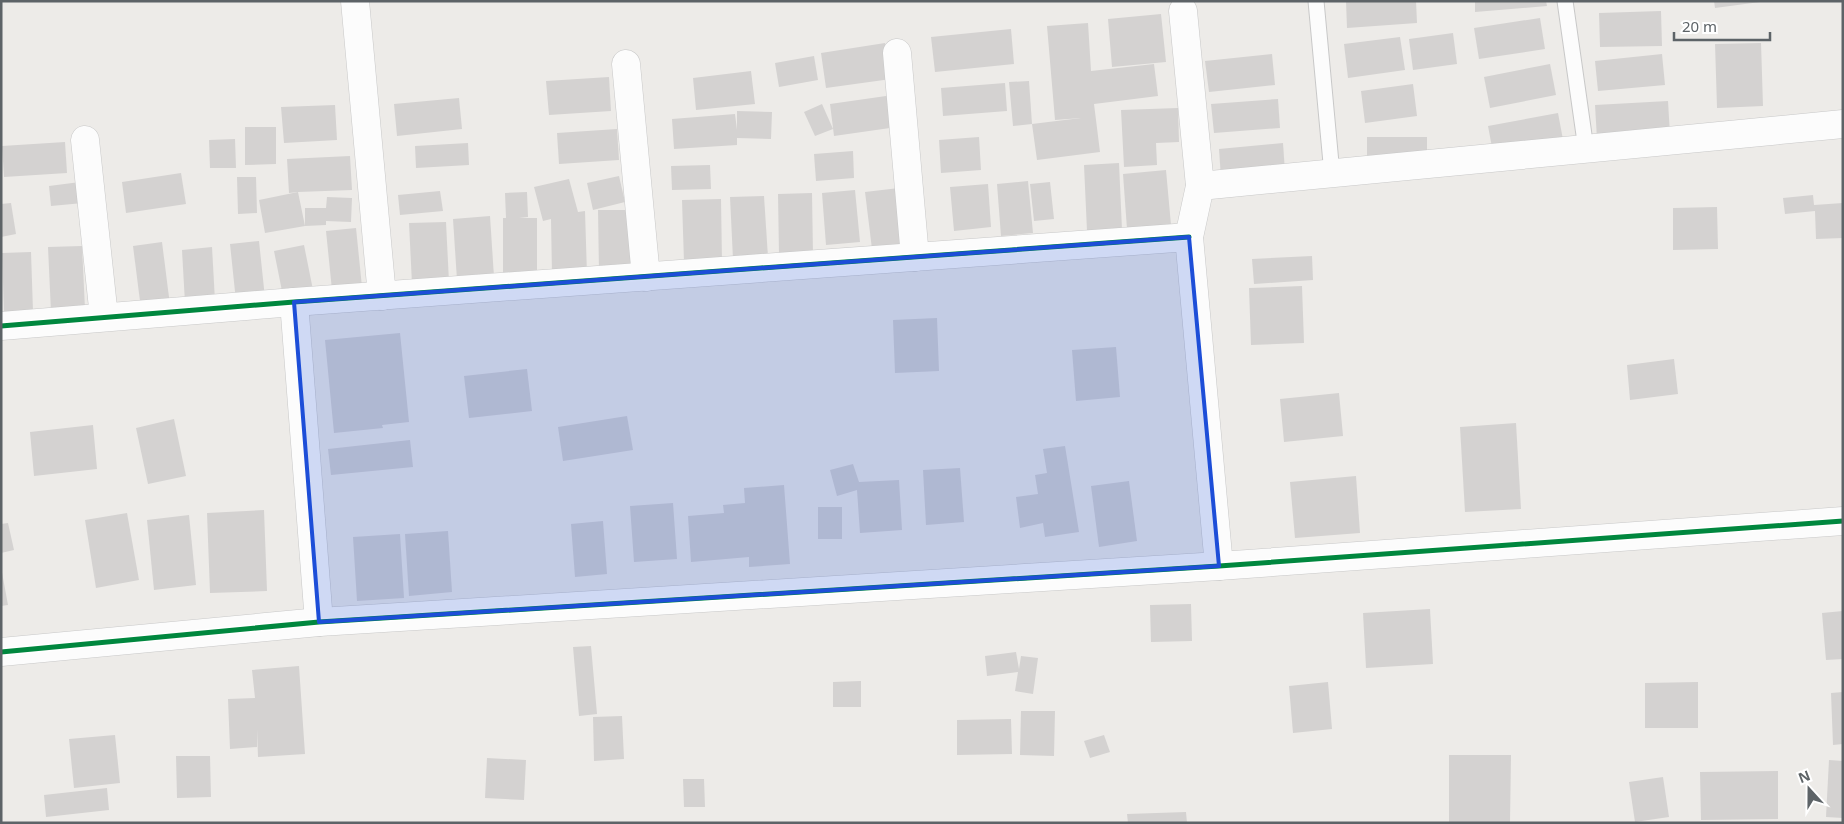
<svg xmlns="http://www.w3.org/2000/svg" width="1844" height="824" font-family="'Noto Sans',sans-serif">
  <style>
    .building { fill: #d4d2d1 }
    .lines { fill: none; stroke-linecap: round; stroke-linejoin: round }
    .service-casing { stroke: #c8c8c8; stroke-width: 17 }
    .minor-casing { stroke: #c8c8c8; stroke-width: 29 }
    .service { stroke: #fcfcfc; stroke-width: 15 }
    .minor { stroke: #fcfcfc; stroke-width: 28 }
    .cycleway-casing { stroke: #fff; stroke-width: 8 }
    .cycleway { stroke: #00873e; stroke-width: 5 }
    .marked { fill: #1d4ed8; fill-opacity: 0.2; stroke: #1d4ed8; stroke-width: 4; stroke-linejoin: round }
  </style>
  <rect width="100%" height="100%" fill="#edebe8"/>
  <!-- building -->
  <g class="building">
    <path d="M1346,1H1416L1417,23L1347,28Z"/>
    <path d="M1475,1H1546L1547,6L1475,12Z"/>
    <path d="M1714,1H1760V2L1715,8Z"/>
    <path d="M1661,11L1662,46L1600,47L1599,13Z"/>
    <path d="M1161,14L1166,62L1112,67L1108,19Z"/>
    <path d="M1540,18L1545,49L1479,59L1474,28Z"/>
    <path d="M1088,23L1091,71L1154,64L1158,96L1094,104L1100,152L1037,160L1032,124L1081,118L1055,120L1047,26Z"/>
    <path d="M1011,29L1014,64L935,72L931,37Z"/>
    <path d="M1453,33L1457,64L1413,70L1409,39Z"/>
    <path d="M1400,37L1405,70L1348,78L1344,44Z"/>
    <path d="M885,43L891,79L826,88L821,53Z"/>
    <path d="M1761,43L1763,106L1717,108L1715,44Z"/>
    <path d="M1272,54L1275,85L1209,92L1205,61Z"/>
    <path d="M1662,54L1665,85L1598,91L1595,61Z"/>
    <path d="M814,56L818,80L779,87L775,63Z"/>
    <path d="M1550,64L1556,95L1490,108L1484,77Z"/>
    <path d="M751,71L755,104L696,110L693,78Z"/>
    <path d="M609,77L611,111L549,115L546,81Z"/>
    <path d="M1029,81L1032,124L1013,126L1009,82Z"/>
    <path d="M1005,83L1007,111L943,116L941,88Z"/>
    <path d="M1413,84L1417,116L1365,123L1361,91Z"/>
    <path d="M893,95L897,127L834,136L830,104Z"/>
    <path d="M459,98L462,129L397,136L394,104Z"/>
    <path d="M1278,99L1280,128L1214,133L1211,104Z"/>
    <path d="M1668,101L1670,135L1597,139L1595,105Z"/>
    <path d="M822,104L833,129L815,136L804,112Z"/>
    <path d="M335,105L337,140L284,143L281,107Z"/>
    <path d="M1178,108L1179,142L1156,143L1157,165L1124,167L1121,110Z"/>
    <path d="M737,111L772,112L771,139L737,138V145L674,149L672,119L735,114L737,130Z"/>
    <path d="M1558,113L1564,145L1494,158L1488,126Z"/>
    <path d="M245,127H276V164L245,165Z"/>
    <path d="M617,129L619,160L559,164L557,133Z"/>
    <path d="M979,137L981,170L941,173L939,140Z"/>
    <rect x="1367" y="137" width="60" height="35"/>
    <path d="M235,139L236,168H210L209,140Z"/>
    <path d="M65,142L67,173L4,177L2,146Z"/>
    <path d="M468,143L469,165L416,168L415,146Z"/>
    <path d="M1283,143L1285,172L1221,178L1219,149Z"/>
    <path d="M853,151L854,178L816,181L814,154Z"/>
    <path d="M350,156L352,190L298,192L305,226L265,233L259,200L298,192L289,193L287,159Z"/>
    <path d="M1119,163L1122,230L1087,231L1084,165Z"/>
    <path d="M710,165L711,189L672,190L671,166Z"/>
    <path d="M1166,170L1171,225L1127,229L1123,174Z"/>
    <path d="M181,173L186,204L126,213L122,182Z"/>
    <path d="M619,176L625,202L593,210L587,183Z"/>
    <path d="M237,177H256L257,213L238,214Z"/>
    <path d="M569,179L578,212L585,211L587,275H552L551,219L543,221L534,187Z"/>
    <path d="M1028,181L1033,233L1001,236L997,184Z"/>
    <path d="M80,182L83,203L51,206L49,186Z"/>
    <path d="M1050,182L1054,219L1034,221L1030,184Z"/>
    <path d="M988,184L991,227L954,231L950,187Z"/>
    <path d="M899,188L906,245L872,249L865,192Z"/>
    <path d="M855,190L860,242L826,245L822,193Z"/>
    <path d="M440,191L443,211L400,215L398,195Z"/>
    <path d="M527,192L528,217L519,218H537V278H503V218H506L505,193Z"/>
    <path d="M812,193L813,255H779L778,194Z"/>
    <path d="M1813,195L1814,205L1843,203V238L1816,239L1815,211L1785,214L1783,198Z"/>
    <path d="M764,196L768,257L733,259L730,197Z"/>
    <path d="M327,197L352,198L351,222L326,221V225L305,226V208H326Z"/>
    <path d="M721,199L722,261L684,262L682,200Z"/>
    <path d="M11,203L16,234L1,237V204Z"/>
    <path d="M1717,207L1718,249L1673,250V208Z"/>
    <path d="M598,210H635L636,272H599Z"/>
    <path d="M490,216L494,277L457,280L453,219Z"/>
    <path d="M446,222L449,282L412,284L409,223Z"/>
    <path d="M356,228L362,287L332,290L326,231Z"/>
    <path d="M259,241L265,298L236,301L230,244Z"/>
    <path d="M162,242L170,305L141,309L133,246Z"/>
    <path d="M304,245L314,295L284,301L274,251Z"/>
    <path d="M82,246L85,309L51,312L48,247Z"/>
    <path d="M212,247L215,301L185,303L182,250Z"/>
    <path d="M31,252L33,311L4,313L2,253Z"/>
    <path d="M1312,256L1313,280L1254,284L1252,259Z"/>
    <path d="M1302,286L1304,343L1251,345L1249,288Z"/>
    <path d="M937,318L939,371L895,373L893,320Z"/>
    <path d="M400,333L409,422L382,425L383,428L334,433L325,340Z"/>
    <path d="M1116,347L1120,397L1076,401L1072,350Z"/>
    <path d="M1674,359L1678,394L1630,400L1627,365Z"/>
    <path d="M527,369L532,411L469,418L464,376Z"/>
    <path d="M1339,393L1343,436L1284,442L1280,399Z"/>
    <path d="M627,416L633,450L563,461L558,427Z"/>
    <path d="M174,419L186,476L148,484L136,428Z"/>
    <path d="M1516,423L1521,509L1465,512L1460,427Z"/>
    <path d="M93,425L97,469L34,476L30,432Z"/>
    <path d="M410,440L413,467L331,475L328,449Z"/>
    <path d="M1065,446L1079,532L1045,537L1043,523L1020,528L1016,497L1038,494L1035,475L1047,473L1043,449Z"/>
    <path d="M853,464L859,482L899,480L902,530L860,533L857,490L837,496L830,470Z"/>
    <path d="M960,468L964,522L926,525L923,470Z"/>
    <path d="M1356,476L1360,533L1295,538L1290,482Z"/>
    <path d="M1129,481L1137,541L1099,547L1091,486Z"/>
    <path d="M784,485L790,564L749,567V557L691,562L688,516L724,513L723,505L745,503L744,488Z"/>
    <path d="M673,503L677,559L634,562L630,506Z"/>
    <rect x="818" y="507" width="24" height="32"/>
    <path d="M264,510L267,591L210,593L207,513Z"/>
    <path d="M127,513L139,580L96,588L85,520Z"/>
    <path d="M189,515L196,585L154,590L147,520Z"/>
    <path d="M603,521L607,574L575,577L571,524Z"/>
    <path d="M8,523L14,550L1,553V524Z"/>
    <path d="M448,531L452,592L409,596L405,534Z"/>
    <path d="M400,534L404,598L357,601L353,537Z"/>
    <path d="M1,567L8,605L1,606Z"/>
    <path d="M1191,604L1192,641L1151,642L1150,605Z"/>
    <path d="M1430,609L1433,664L1366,668L1363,613Z"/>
    <path d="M1843,611V659L1826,660L1822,613Z"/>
    <path d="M591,646L597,714L579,716L573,647Z"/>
    <path d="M1016,652L1019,669L1021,656L1038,658L1033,694L1015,691L1018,672L987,676L985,656Z"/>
    <path d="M299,666L305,754L258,757L257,729V747L230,749L228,699L255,698L252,670Z"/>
    <path d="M861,681V707H833V682Z"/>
    <path d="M1328,682L1332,729L1293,733L1289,686Z"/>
    <path d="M1698,682V728H1645V683Z"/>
    <path d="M1843,692V744L1833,745L1831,693Z"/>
    <path d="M1021,711H1055L1054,756L1020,755Z"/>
    <path d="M622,716L624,759L594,761L593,717Z"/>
    <path d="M1011,719L1012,754L957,755V720Z"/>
    <path d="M115,735L120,783L74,788L69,739Z"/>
    <path d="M1104,735L1110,752L1090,758L1084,741Z"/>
    <path d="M1449,755H1511L1510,823H1449Z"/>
    <path d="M176,756H210L211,797L177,798Z"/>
    <path d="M487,758L526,760L524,800L485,798Z"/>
    <path d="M1829,760L1843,761V818L1826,817Z"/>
    <path d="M1778,771V819L1701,820L1700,772Z"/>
    <path d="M1663,777L1669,817L1635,822L1629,782Z"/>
    <path d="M683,779H704L705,807H684Z"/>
    <path d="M107,788L109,810L46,817L44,795Z"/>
    <path d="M1186,812L1187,823H1128L1127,814Z"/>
  </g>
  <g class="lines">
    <!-- service casing -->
    <g class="service-casing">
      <g id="service">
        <path d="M1316,1L1332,174"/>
        <path d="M1565,1L1586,149"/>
      </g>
    </g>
    <!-- minor casing -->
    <g class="minor-casing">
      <g id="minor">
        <path d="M355,1L382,296"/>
        <path d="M1183,11L1200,186L1189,237L1219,566"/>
        <path d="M897,53L915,257"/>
        <path d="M626,64L646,277"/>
        <path d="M85,140L104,317"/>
        <path d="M1200,186L1843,124"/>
        <path d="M294,302L319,622"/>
        <path d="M1,326L294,302L1189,237"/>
        <path d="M1,652L319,622L1219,566L1843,521"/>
      </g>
    </g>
    <!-- service -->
    <use href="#service" class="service"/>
    <!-- minor -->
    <use href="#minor" class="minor"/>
    <!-- cycleway casing -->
    <g class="cycleway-casing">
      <g id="cycleway">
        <path d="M1,326L294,302L1189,237"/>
        <path d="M1,652L319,622L1219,566L1843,521"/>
      </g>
    </g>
    <!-- cycleway -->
    <use href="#cycleway" class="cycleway"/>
  </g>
  <!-- marked area -->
  <path class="marked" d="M1189,237L1219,566L319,622L294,302Z"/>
  <!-- border -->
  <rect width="1844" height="824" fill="none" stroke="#5d6367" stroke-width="5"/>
  <!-- north arrow -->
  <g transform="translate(1809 789) rotate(339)" stroke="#ffffff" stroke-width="4" paint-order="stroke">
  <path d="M0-4L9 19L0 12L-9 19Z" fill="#5d6367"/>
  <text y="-8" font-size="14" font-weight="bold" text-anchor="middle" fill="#5d6367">N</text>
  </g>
  <!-- scale -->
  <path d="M1674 32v8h96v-8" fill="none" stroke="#5d6367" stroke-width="2.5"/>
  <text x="1682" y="32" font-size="15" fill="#5d6367" stroke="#ffffff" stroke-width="4" paint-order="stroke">20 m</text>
</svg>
